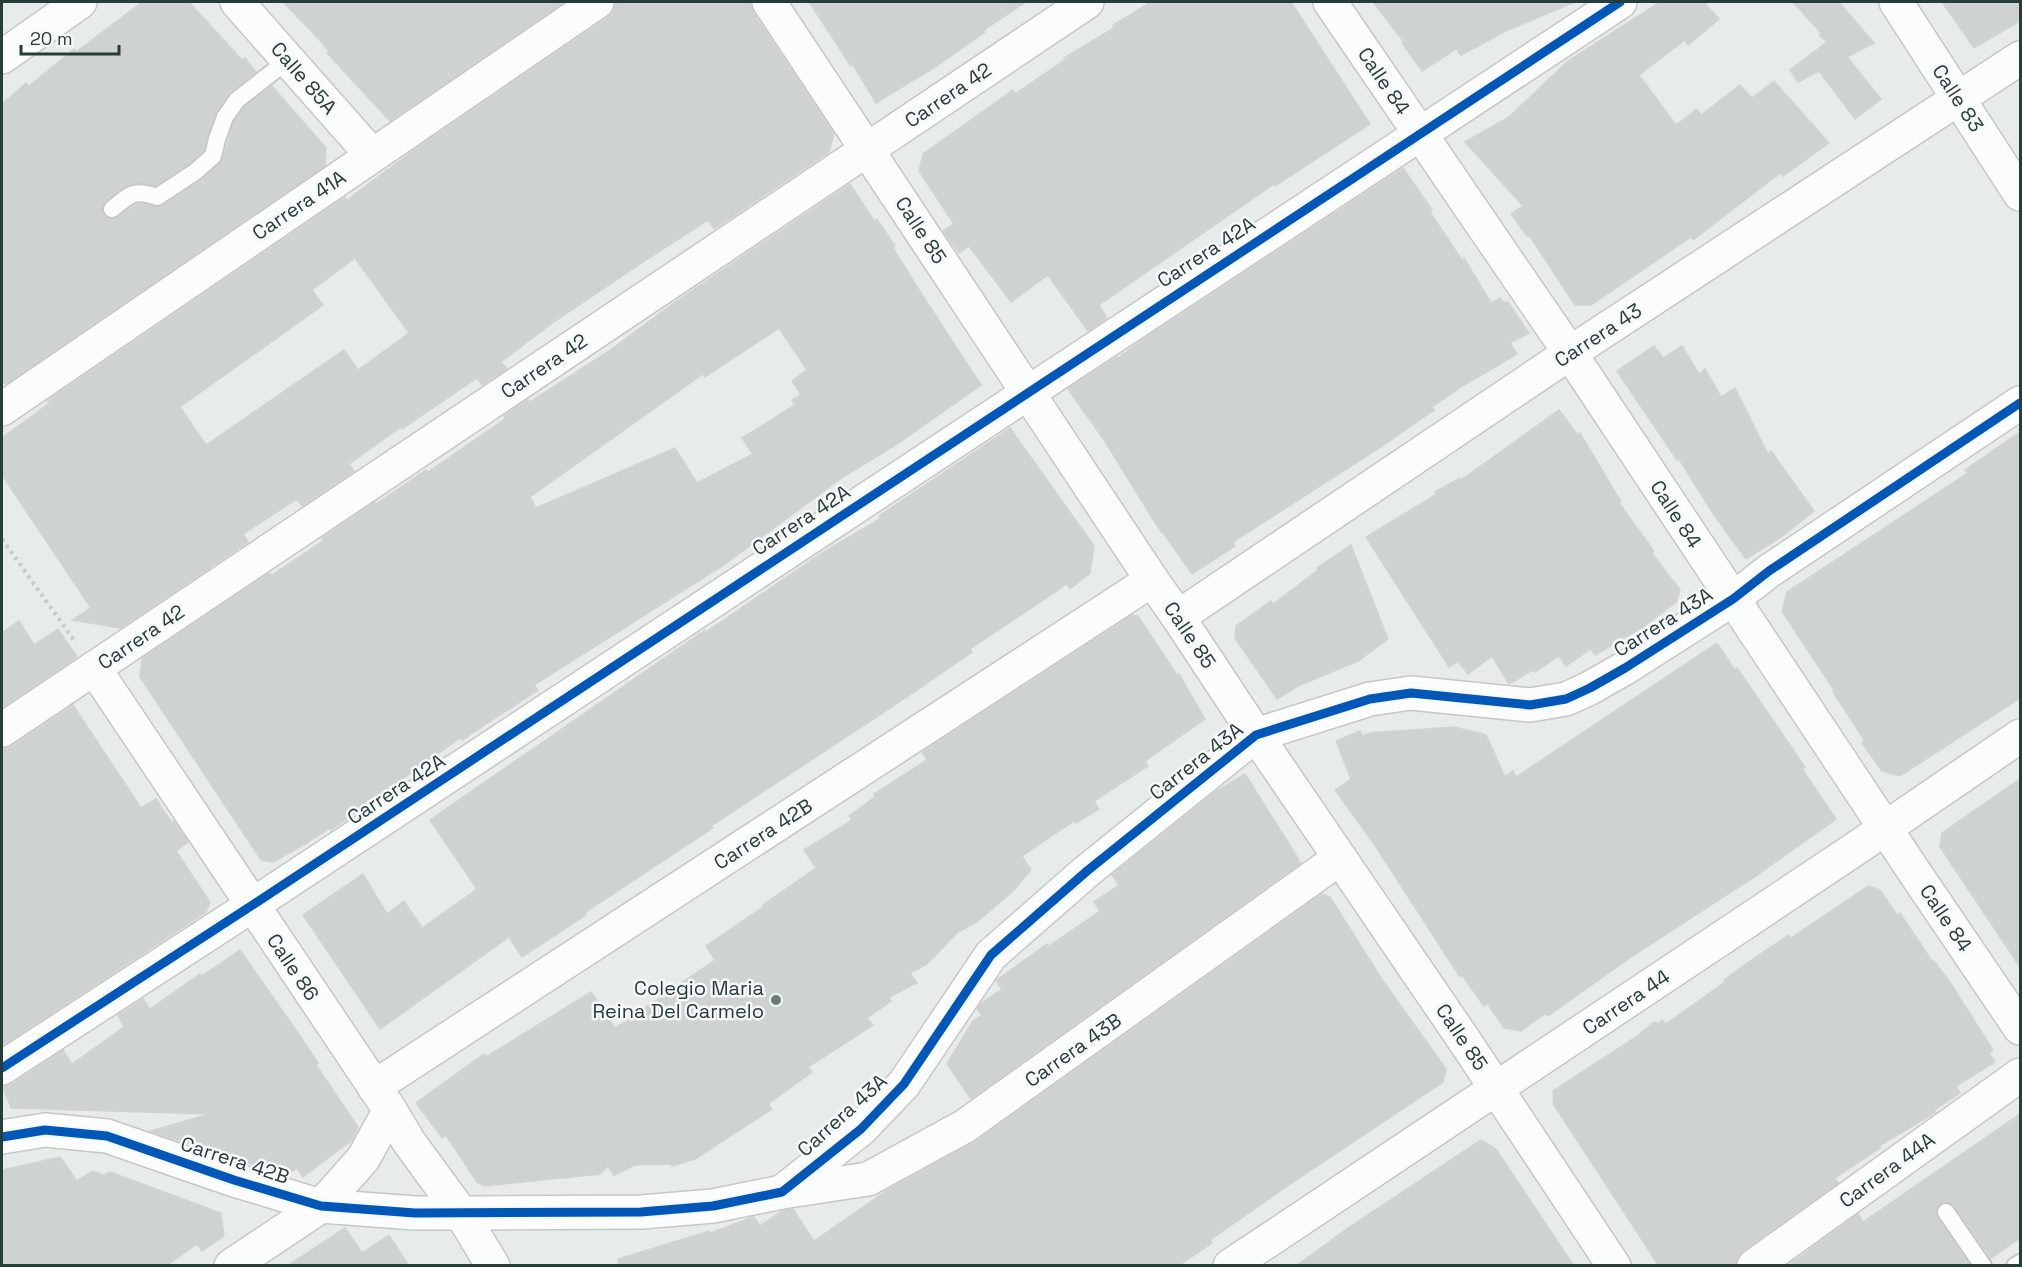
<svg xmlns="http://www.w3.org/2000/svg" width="2022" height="1267" font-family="'Space Grotesk',sans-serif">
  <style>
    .building { fill: #ced2d1; stroke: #d0d4d2; stroke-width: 1.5; fill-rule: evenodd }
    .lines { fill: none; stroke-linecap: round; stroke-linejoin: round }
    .lane-casing { stroke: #c4c8c7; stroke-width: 20 }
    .street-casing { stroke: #c4c8c7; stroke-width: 36 }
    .secondary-casing { stroke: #c4c9c8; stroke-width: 36 }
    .path { stroke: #c3cac9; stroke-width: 4; stroke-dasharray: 3 4.5; stroke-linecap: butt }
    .lane { stroke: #fbfcfc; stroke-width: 16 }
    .street { stroke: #fbfcfc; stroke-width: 33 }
    .secondary { stroke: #fbfcfc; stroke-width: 33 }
    .cycleway-casing { stroke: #f6f9f8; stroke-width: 13 }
    .cycleway { stroke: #0057b8; stroke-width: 9 }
    .poi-dot { fill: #6a7a77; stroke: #f6f9f8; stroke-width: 2 }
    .labels { text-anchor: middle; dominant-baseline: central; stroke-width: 5; stroke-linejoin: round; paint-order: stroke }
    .street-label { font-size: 20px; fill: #263d3a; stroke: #f6f9f8 }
    .poi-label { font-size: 20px; fill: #263d3a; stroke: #f6f9f8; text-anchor: end }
  </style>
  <rect width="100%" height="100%" fill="#e7ebe9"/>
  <!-- building -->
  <g class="building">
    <path d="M142,2H189L242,60L245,58L256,72L230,92L216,111L204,150L189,164L155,186L137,183L122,188L102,205V210L104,216L114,219L138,204L159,207L202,180L223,159L234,122L245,107L272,86L326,148L325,166L6,384L2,382V104L26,83L29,86L74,49L76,52Z"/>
    <path d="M283,2H565L390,121L327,53L329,51L317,37Z"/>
    <path d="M616,2H750L753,12L834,134L829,152L714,229L708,220L640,264L551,324L501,362L507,369L482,385L477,378L402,429L401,427L349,464L354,471L302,506L297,499L243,534L248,542L121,628L72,620L91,608L2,475V438L51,402L47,401L345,197L347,200L415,149L608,17L614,11ZM355,258L409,333L358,370L344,350L206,445L180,407L323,305L312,290Z"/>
    <path d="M809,2H1026L984,30L985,32L935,67L876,103L852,63L851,66Z"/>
    <path d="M1151,2H1291L1370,124L1275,186L1274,184L1099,305L1107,318L1088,331L1048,275L1011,302L969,246L959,253L943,231L954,224L919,171L923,154L1013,90L1015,94L1066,59L1064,58L1114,28L1113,25Z"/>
    <path d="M1373,2H1575L1506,31L1461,55L1456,49L1422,71L1402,43L1404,42Z"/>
    <path d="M1660,2H1704L1719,19L1688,45L1685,40L1639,75L1676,125L1697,109L1701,115L1740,85L1752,98L1774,81L1829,143L1783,176L1780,173L1693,240L1691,237L1591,305H1575L1529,235L1527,236L1511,214L1523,206L1465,142L1509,117L1568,61Z"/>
    <path d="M1793,2H1839L1874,43L1847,57L1881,99L1855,119L1819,71L1798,82L1790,70L1827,42L1819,35L1821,33Z"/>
    <path d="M1942,2H2020V21L1974,48Z"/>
    <path d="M1403,168L1432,210L1430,212L1464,263V258L1491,303L1500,298L1505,303L1508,302L1529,333L1510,343L1517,354L1461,387L1432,407L1434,410L1381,447L1233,542L1235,546L1192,574L1162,531L1161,532L1104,440L1068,389L1117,357L1118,358L1139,342Z"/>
    <path d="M850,184L874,221L877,219L895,246L893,248L921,293L981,385L897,444L843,477L724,565L534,685L538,690L462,740L460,738L331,830L330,828L305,844L273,862L261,860L140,677L142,658L269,573L272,575L324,540L322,538L375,502L376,504L426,470L428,472L505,419L504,416L528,400L530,402L609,351L675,302ZM779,328L807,370L792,381L801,395L792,400L795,405L742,438L753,454L697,483L675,448L536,508L530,497L703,374L705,377Z"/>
    <path d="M1654,346L1663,358L1682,346L1699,374L1705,369L1721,397L1735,388L1768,454L1771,451L1814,511L1781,537L1746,559L1712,512L1679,459L1677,460L1617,371Z"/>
    <path d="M1559,410L1577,434L1580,433L1621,502L1619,503L1654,551L1651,552L1680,590L1676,602L1643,627L1595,655L1591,649L1566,666L1559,656L1535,672L1533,670L1509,684L1492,656L1468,674L1458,661L1449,667L1366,537L1437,494L1435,492L1460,478L1461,480Z"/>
    <path d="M1010,428L1094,546L1090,573L1070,589L1067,584L1000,629L970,649L972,652L907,697L711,826L713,828L584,913L586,915L522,957L509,937L380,1029L303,915L363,874L387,914L404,901L422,928L477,889L430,820L705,630L706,632L822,553L880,519L879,516Z"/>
    <path d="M2020,432V698L1900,776L1882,771L1862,743L1865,741L1833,692L1834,690L1782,611L1787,592L1968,473L1965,470Z"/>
    <path d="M1351,545L1388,639L1358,661L1298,686L1277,699L1235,638L1236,626L1271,601L1273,604L1318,570L1317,568Z"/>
    <path d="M1132,615L1138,616L1177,675L1179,674L1205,719L1145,761L1148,766L1094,801L1099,809L1076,823L1074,821L1022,856L1031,870L1012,892L977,922L958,932L927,964L910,973L917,983L889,997L891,1001L867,1018L873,1025L808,1067L812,1072L768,1104L772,1109L695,1159L672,1166L671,1164L635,1165L614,1175L608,1166L600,1174L484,1186L477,1182L446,1135L442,1138L416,1103L484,1054L486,1057L591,992L615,1028L715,960L706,946L763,907V905L816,868L804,850L852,820L849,816L875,797L874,794L927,760L922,752Z"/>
    <path d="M19,621L34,645L58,629L77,657L2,708V633Z"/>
    <path d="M1717,643L1735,670L1737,668L1805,767L1802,769L1836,819L1756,876L1634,955L1548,1016L1546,1013L1521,1031L1504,1028L1487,1003L1484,1006L1462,975L1460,977L1374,844L1335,790L1351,779L1336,741L1360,731L1362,736L1370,733L1454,727L1486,735L1505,777L1513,771L1516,777Z"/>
    <path d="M73,705L141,808L156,799L172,823L174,821L188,842L176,851L210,902L206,912L2,1046V748L12,746Z"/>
    <path d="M1245,774L1301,863L971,1099L947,1064L973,1021L982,1015L977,1009L980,1004L1002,989L996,981L998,979L1047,944L1049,946L1100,911L1094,902L1119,885L1112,875L1215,792Z"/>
    <path d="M2020,779V967L1940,847L1942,833Z"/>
    <path d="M1868,886L1880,890L1897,915L1900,913L1932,961H1934L1951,984L1993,1050L1989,1053L1995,1062L1956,1086L1960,1093L1934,1110L1936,1112L1879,1146L1880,1148L1835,1178L1838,1183L1743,1251L1737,1258L1736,1266H1659L1554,1105L1553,1091L1636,1037L1654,1022L1658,1023L1662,1020L1666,1024L1725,982L1724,980L1747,963L1789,935L1791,938Z"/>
    <path d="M1322,894L1330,897L1383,981L1446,1069L1443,1082L1286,1187L1210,1240L1212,1243L1178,1266H619L618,1259L709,1231L711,1233L750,1218L754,1217L760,1226L782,1211L793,1209L814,1241L889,1189L976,1141Z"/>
    <path d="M240,950L298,1033L318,1063L316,1065L358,1127L352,1140L303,1177L297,1168L285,1176L274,1172L267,1163L261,1167L221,1155L210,1148L180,1141L150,1131L210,1114L11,1108L3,1087L12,1084L63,1050L72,1064L124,1027L118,1015L143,999L150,1009L200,974L202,976Z"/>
    <path d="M2020,1114V1238L1991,1258L1955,1206L1946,1202L1937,1207V1217L1970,1266H1787L1858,1214L1863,1222Z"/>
    <path d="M1481,1140L1496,1149L1574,1266H1296L1348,1228Z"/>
    <path d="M60,1157L77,1181L93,1171L104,1175L110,1172L221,1213L224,1236L202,1251L197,1244L166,1266H2V1170Z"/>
    <path d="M345,1228L362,1253L389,1235L409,1266H287Z"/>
  </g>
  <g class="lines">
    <!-- lane casing -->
    <g class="lane-casing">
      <g id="lane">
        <path d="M112,209C131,194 133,189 157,197L195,172L213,156L217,139L225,117L237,100L288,60"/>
        <path d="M1946,1212L1983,1266"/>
        <path d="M2015,1266L2020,1263"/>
      </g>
    </g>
    <!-- street casing -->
    <g class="street-casing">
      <g id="street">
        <path d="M237,2L372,155"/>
        <path d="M769,2L1152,580L1178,617"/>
        <path d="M1896,2L2020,194"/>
        <path d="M2,57L80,2"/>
        <path d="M2,409L597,2"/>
        <path d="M94,668L390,1110L409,1142L461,1213L493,1266"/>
        <path d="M2,730L1087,2"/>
        <path d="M2,1068L251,906L1620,2"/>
        <path d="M374,1087L1152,580"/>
        <path d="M2,1137L45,1130L107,1136L234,1180L321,1206L415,1213H461"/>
        <path d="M782,1192L868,1179L965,1126L1340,858"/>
        <path d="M231,1266L321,1206L363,1159L390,1110"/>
        <path d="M1230,1266L1855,849L2020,736"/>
        <path d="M1614,1266L1466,1043L1256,735L1370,699L1411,693L1530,705L1566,699L1590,688L1625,668L1733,599L1769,571L2020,403"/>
        <path d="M1754,1266L2020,1075"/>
      </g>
    </g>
    <!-- secondary casing -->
    <g class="secondary-casing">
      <g id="secondary">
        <path d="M1330,2L1570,353L1911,867L2020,1028"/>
        <path d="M461,1213L641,1212L713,1206L782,1192L861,1129L904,1084L991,955L1087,871L1256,735L1178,617L1570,353L2020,58"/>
      </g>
    </g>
    <!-- path -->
    <path class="path" d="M2,539L76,643"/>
    <!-- lane -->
    <use href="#lane" class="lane"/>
    <!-- street -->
    <use href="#street" class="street"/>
    <!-- secondary -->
    <use href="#secondary" class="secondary"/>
    <!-- cycleway casing -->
    <g class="cycleway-casing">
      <g id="cycleway">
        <path d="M2,1068L251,906L1620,2"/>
        <path d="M2,1137L45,1130L107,1136L234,1180L321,1206L415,1213L641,1212L713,1206L782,1192L861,1129L904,1084L991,955L1087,871L1256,735L1370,699L1411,693L1530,705L1566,699L1590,688L1625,668L1733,599L1769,571L2020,403"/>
      </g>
    </g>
    <!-- cycleway -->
    <use href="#cycleway" class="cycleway"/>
  </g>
  <!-- markers -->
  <circle class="poi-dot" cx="776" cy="1000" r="6"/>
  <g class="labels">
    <!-- street labels -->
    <g class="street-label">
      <text transform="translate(304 78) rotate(49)">Calle 85A</text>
      <text transform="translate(1384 81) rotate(56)">Calle 84</text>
      <text transform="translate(948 95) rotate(-34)">Carrera 42</text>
      <text transform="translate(1958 98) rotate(57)">Calle 83</text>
      <text transform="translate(299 205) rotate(-34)">Carrera 41A</text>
      <text transform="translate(921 230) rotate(57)">Calle 85</text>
      <text transform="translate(1206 252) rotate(-33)">Carrera 42A</text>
      <text transform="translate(1598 335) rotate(-33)">Carrera 43</text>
      <text transform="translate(544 366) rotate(-34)">Carrera 42</text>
      <text transform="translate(1676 514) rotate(57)">Calle 84</text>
      <text transform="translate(801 520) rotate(-33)">Carrera 42A</text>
      <text transform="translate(1663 622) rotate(-32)">Carrera 43A</text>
      <text transform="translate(1190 635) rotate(56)">Calle 85</text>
      <text transform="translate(141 637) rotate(-34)">Carrera 42</text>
      <text transform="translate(1196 761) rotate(-38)">Carrera 43A</text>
      <text transform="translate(396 789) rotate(-33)">Carrera 42A</text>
      <text transform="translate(763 834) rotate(-33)">Carrera 42B</text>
      <text transform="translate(1946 918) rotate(56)">Calle 84</text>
      <text transform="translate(293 967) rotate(56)">Calle 86</text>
      <text transform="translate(1626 1002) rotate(-34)">Carrera 44</text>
      <text transform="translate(1462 1037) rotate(56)">Calle 85</text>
      <text transform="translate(1073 1050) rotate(-35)">Carrera 43B</text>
      <text transform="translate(842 1115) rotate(-42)">Carrera 43A</text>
      <text transform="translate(235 1160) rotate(18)">Carrera 42B</text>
      <text transform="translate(1887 1170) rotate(-36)">Carrera 44A</text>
    </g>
    <!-- poi labels -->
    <g class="poi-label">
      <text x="764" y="988">Colegio Maria<tspan x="764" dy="23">Reina Del Carmelo</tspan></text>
    </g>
  </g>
  <!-- border -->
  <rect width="2022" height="1267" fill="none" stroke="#263d3a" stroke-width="6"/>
  <!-- scale -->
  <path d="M21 45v9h98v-9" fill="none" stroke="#263d3a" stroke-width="3"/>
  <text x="30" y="45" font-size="18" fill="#263d3a" stroke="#f6f9f8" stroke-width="4.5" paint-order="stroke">20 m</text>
</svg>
